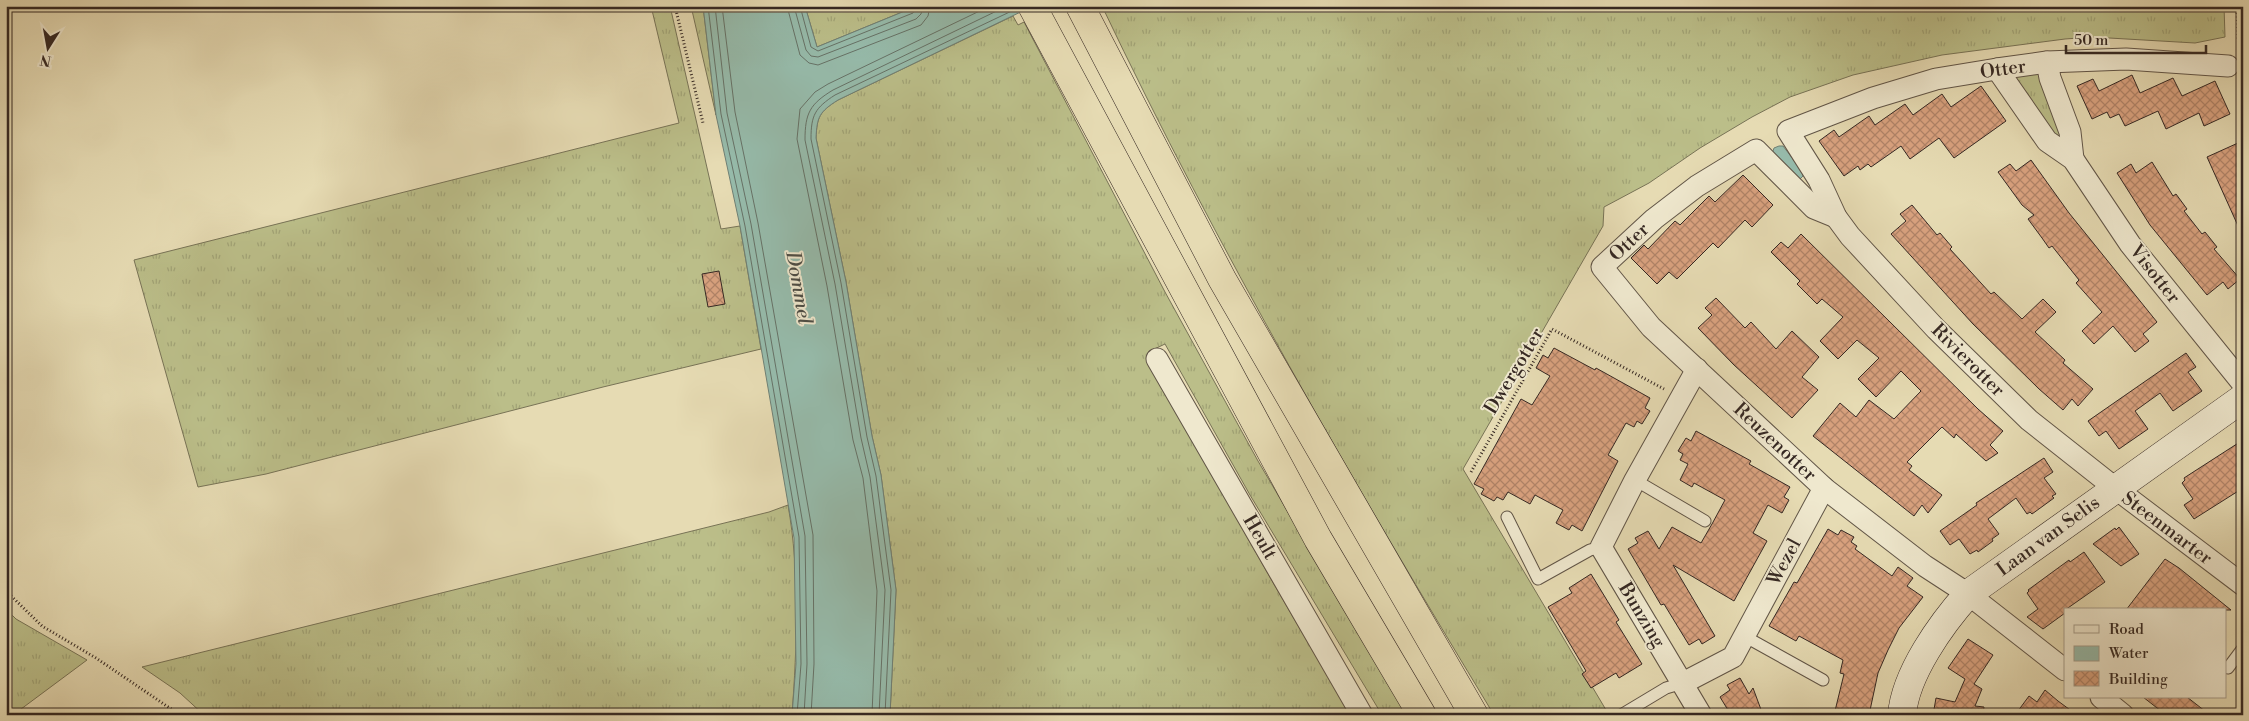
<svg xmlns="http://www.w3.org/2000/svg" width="2249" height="721" font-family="'Libre Bodoni',serif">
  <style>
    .grass { fill: url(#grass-tufts); stroke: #787356 }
    .water { fill: #96bbab; stroke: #6f8075 }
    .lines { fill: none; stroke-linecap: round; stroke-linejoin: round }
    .shore { stroke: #667267; stroke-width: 1 }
    .building { fill: url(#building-cross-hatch); stroke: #352823 }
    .lane-casing { stroke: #615547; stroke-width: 13 }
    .street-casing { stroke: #615547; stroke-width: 23 }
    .secondary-casing { stroke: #352823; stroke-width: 29 }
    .highway-casing { stroke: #352823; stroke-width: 29 }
    .path { stroke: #352823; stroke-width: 3; stroke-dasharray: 1 2.5; stroke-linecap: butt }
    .lane { stroke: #efe8ce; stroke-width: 11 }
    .street { stroke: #efe8ce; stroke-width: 21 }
    .secondary { stroke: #efe8ce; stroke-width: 28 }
    .highway { stroke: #e6dbb3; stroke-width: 28 }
    .labels { text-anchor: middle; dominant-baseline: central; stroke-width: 4; stroke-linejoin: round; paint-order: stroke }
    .street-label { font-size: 19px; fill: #352823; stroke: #efe8ce }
    .water-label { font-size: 20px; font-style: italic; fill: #4d4d45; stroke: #efe8ce }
  </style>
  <defs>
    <pattern id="grass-tufts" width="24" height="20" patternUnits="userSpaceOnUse" patternTransform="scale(1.25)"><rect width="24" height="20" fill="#bbbe89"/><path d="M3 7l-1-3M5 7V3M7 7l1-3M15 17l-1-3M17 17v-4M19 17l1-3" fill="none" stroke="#a1a376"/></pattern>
    <pattern id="building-cross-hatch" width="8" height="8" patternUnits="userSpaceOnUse" patternTransform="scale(1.25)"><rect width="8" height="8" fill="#d8a17e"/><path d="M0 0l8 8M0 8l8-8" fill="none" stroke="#b08367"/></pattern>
  </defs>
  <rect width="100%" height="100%" fill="#e6dbb3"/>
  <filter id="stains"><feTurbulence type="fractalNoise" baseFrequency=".004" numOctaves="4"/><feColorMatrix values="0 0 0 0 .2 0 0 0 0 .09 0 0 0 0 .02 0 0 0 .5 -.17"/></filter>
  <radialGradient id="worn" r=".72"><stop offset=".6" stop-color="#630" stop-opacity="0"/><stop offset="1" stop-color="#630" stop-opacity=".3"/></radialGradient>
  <!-- grass -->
  <g class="grass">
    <path d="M651,6H670L721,229L740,226L761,349L603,387L266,474L198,487L134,260L679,123Z"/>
    <path d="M691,6H703L716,115Z"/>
    <path d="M805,6H917L817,47Z"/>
    <path d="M1102,6H2224L2225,37L2195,43L2092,37L2065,39L1942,55L1853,75L1790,97L1752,117L1700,148L1649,183L1604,207L1603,226L1463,469L1609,715H1494C1354,484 1218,250 1102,6Z"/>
    <path d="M1013,16L1018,25L1024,22L1165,292L1258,461L1407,715H1382L1250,495L1165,344L1148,352C1210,476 1280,596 1351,715H890L896,590L881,475L872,436L846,282L816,138C817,117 819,112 838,100Z"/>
    <path d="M2041,73L2067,138L2060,145L2014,76Z"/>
    <path d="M788,505C800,573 797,646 792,715H204L180,693L142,667L769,512Z"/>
    <path d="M10,613L16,619L87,660L13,715H6V616Z"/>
  </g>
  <!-- water -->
  <g class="water">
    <path d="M703,6H805L817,47L917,6H1033L838,100C819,112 817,117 816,138L846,282L872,436L881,475L896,590L890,715H792L796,664L794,538L740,226L716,115Z"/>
    <path d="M1779,146H1783L1802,171L1803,176L1800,179L1772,154L1774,148Z"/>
  </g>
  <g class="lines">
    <!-- shore -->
    <g class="shore">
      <path d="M708,6L721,114L745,226L799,537L801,664L797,715"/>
      <path d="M715,6L727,113L751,224L805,536L807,664L804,715"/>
      <path d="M722,6L735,112L758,223L813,535L814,664L811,715"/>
      <path d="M787,6L800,55L809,63L818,65L921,25L928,16L930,6"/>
      <path d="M794,6L806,50L811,56L818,57L916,19L921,14L923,6"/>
      <path d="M800,6L811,47L818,51L913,13L917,6"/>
      <path d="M872,715L877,591L863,478L853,440L827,286L797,139L800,109L815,92L828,84L990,6"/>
      <path d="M879,715L885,590L870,477L861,438L835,284L805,140C805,113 810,104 833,90L1007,6"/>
      <path d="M885,715L891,590L876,476L867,437L841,283L811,139C811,115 815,108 835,95L1018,8"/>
    </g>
  </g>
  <!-- building -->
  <g class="building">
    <path d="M2132,75L2140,93L2173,78L2182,96L2215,81L2230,114L2204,126L2199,113L2166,129L2158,111L2125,126L2119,114L2110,118L2107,112L2092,119L2077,86L2093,79L2099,91Z"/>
    <path d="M1981,86L2006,121L1954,158L1939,138L1910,159L1901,146L1871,167L1868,164L1860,170L1858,166L1844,176L1819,141L1834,130L1839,137L1869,116L1875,125L1905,104L1913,115L1942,94L1951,107Z"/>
    <path d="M2238,143L2243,153V237L2207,157Z"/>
    <path d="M2031,160L2069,213L2157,322L2143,334L2149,341L2135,352L2113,326L2094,344L2082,331L2102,312L2076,283L2079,280L2052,246L2049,248L2042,238L2028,219L2034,215L2022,205L1998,172L2010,164L2016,171Z"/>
    <path d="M2152,162L2173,196L2176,194L2187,209L2184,211L2202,234L2205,232L2217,247L2214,249L2240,279L2228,289L2223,282L2207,295L2150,225L2117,173L2131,164L2136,173Z"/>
    <path d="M1743,175L1773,205L1752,227L1745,220L1718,248L1713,243L1677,279L1669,272L1657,284L1631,258L1644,245L1648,249L1675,221L1680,225L1709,196L1715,202Z"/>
    <path d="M1912,205L1937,235L1940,233L1952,247L1950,249L1991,294L1994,292L2022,319L2043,299L2056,312L2035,332L2065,360L2063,363L2093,389L2078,406L2072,399L2063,410L2039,389L1973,324L1891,234L1906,221L1900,214Z"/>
    <path d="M1801,234L1978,409L2003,431L1990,445L1998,453L1986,461L1956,434L1954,438L1942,427L1907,462L1912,466L1909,470L1942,495L1928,513L1922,505L1914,516L1813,436L1840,403L1856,417L1869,400L1894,419L1921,391L1901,371L1876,397L1858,379L1879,358L1857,340L1838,359L1820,341L1843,317L1822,299L1817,304L1797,284L1800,281L1771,252L1781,242L1788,248Z"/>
    <path d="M719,271L725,304L708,307L702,274Z"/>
    <path d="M1716,298L1745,328L1751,322L1776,349L1792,331L1819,357L1802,377L1818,390L1792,418L1734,365L1698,328L1712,315L1705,308Z"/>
    <path d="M1554,348L1595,370L1596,368L1650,398L1645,408L1650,411L1642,424L1637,421L1634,427L1626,423L1608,455L1618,461L1582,531L1572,525L1569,530L1556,523L1563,510L1535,495L1530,504L1508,492L1503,500L1497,497L1494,501L1481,494L1484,489L1474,484L1521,399L1532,405L1550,376L1536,368L1543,355L1548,358Z"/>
    <path d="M2186,353L2196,367L2188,372L2202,391L2173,411L2160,393L2135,411L2148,429L2119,449L2106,431L2099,436L2088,421Z"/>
    <path d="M1696,431L1751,461L1749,464L1790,487L1784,497L1789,500L1782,513L1768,505L1753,533L1767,541L1734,601L1673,565L1715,636L1702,644L1699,639L1689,645L1664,604L1661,605L1628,549L1638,543L1635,538L1648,531L1659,549L1672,527L1701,543L1712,524L1725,500L1694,483L1692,487L1680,480L1688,464L1680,460L1683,454L1678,451L1686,438L1691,441Z"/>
    <path d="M2243,440V488L2194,519L2184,505L2193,499L2182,483L2185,480L2184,478Z"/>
    <path d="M2044,458L2053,472L2044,478L2056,494L2052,496L2054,498L2032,514L2030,512L2027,514L2016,498L1988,519L1999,534L1992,539L1993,541L1978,552L1977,550L1970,554L1959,539L1950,545L1940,531L1977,505L1976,503Z"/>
    <path d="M2119,527L2139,554L2121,566L2093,544L2115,528L2116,530Z"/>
    <path d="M1828,529L1838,535L1841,530L1854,537L1851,542L1857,546L1855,549L1892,576L1898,567L1913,578L1907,586L1923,597L1899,628L1888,650L1878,673L1869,715H1834L1844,674L1840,673L1843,660L1799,636L1796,641L1769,626L1794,582L1797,583Z"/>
    <path d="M2084,552L2105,582L2065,610V613L2043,629L2027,617L2038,609L2027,593L2029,591L2028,590L2069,560L2070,562Z"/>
    <path d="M2165,559L2179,568L2231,610H2126Z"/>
    <path d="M1591,574L1619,620L1616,622L1642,664L1619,678L1616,673L1591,688L1582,674L1586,671L1548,607L1572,593L1569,588Z"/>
    <path d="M1968,639L1993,655L1974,684L1982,689L1975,706L1984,707L1983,715H1933L1936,698L1955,702L1965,679L1948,668Z"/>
    <path d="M1740,678L1749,694L1753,688L1763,715H1731L1720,697L1730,690L1727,685Z"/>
    <path d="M2045,690L2058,701L2077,715H2015L2029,696L2037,702Z"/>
    <path d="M2143,697H2187L2210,715H2166Z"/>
  </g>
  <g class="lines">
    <!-- lane casing -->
    <g class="lane-casing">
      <g id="lane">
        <path d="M1635,480L1705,521"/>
        <path d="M1507,517L1538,579L1590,550L1601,547"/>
        <path d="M1744,636L1823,680"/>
        <path d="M2228,668L2243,648"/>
        <path d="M1621,715L1666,688L1683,683"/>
      </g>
    </g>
    <!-- street casing -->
    <g class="street-casing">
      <g id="street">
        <path d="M2047,62L2050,78L2070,132L2073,159"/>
        <path d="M2228,66L2126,59L2047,62L1997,69L1936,79L1873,98L1788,131L1819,180L1836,217L1850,236L1936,329L2029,420L2115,488L2243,585"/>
        <path d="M1997,69L2047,141L2073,159L2130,244L2243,384"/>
        <path d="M1836,217L1814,208L1756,150L1697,186L1654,219L1602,267L1651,327L1824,488L1925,566L1968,594L2065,670"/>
        <path d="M1157,359L1362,715"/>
        <path d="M1697,369L1635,480L1601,547L1701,715"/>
        <path d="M1683,683L1733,657L1824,488"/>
        <path d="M2101,697L2123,715"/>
      </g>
    </g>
    <!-- secondary casing -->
    <g class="secondary-casing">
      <path id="secondary" d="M1902,715C1905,674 1942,623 1968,594L2243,398"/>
    </g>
    <!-- highway casing -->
    <g class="highway-casing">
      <g id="highway">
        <path d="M1032,6L1318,539L1422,715"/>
        <path d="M1080,6L1222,279L1474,715"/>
      </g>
    </g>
    <!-- path -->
    <g class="path">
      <path d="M675,6L703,123"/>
      <path d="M2237,6L2238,38L2241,53"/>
      <path d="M1471,472L1552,329L1664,389"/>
      <path d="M6,591L42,626L96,658L180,715"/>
    </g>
    <!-- lane -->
    <use href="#lane" class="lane"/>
    <!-- street -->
    <use href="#street" class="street"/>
    <!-- secondary -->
    <use href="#secondary" class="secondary"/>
    <!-- highway -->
    <use href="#highway" class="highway"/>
  </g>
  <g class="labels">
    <!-- street labels -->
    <g class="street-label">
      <text transform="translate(2003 69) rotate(-8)">Otter</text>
      <text transform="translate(1629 242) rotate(-43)">Otter</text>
      <text transform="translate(2155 274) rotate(52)">Visotter</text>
      <text transform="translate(1968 360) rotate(45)">Rivierotter</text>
      <text transform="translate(1514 371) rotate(-59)">Dwergotter</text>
      <text transform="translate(1775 442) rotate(43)">Reuzenotter</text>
      <text transform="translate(2167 528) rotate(37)">Steenmarter</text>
      <text transform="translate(2048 536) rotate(-36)">Laan van Selis</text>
      <text transform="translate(1260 537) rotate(60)">Heult</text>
      <text transform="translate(1784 562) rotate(-62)">Wezel</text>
      <text transform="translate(1642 615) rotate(59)">Bunzing</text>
    </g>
    <!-- water labels -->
    <g class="water-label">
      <text transform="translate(798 288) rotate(80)">Dommel</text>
    </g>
  </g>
  <!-- margin -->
  <rect width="2249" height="721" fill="none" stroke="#e6dbb3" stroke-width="25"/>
  <rect x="8" y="8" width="2234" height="706" fill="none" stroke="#352823" stroke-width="2.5"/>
  <rect x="12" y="12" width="2224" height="696" fill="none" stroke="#352823"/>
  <!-- legend -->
  <rect x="2064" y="608" width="162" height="90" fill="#efe8ce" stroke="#a59b8a"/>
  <rect x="2074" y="625" width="25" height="8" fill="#efe8ce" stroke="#a59b8a"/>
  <text x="2109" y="634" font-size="15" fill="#352823">Road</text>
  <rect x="2074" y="646" width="25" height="15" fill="#96bbab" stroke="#a59b8a"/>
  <text x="2109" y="658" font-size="15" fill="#352823">Water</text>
  <rect x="2074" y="671" width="25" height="15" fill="url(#building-cross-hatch)" stroke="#a59b8a"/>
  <text x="2109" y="684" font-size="15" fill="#352823">Building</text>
  <!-- north arrow -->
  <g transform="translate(48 48) rotate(191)" stroke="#efe8ce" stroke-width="4" paint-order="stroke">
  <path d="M0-4L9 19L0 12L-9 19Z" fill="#352823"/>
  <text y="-8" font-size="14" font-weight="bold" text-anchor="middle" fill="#352823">N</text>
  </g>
  <!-- scale -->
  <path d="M2066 45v8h140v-8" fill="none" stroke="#352823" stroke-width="2.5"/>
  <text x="2074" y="45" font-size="15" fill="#352823" stroke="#efe8ce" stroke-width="4" paint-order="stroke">50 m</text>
  <rect width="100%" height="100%" filter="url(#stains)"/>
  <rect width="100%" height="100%" fill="url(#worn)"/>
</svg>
